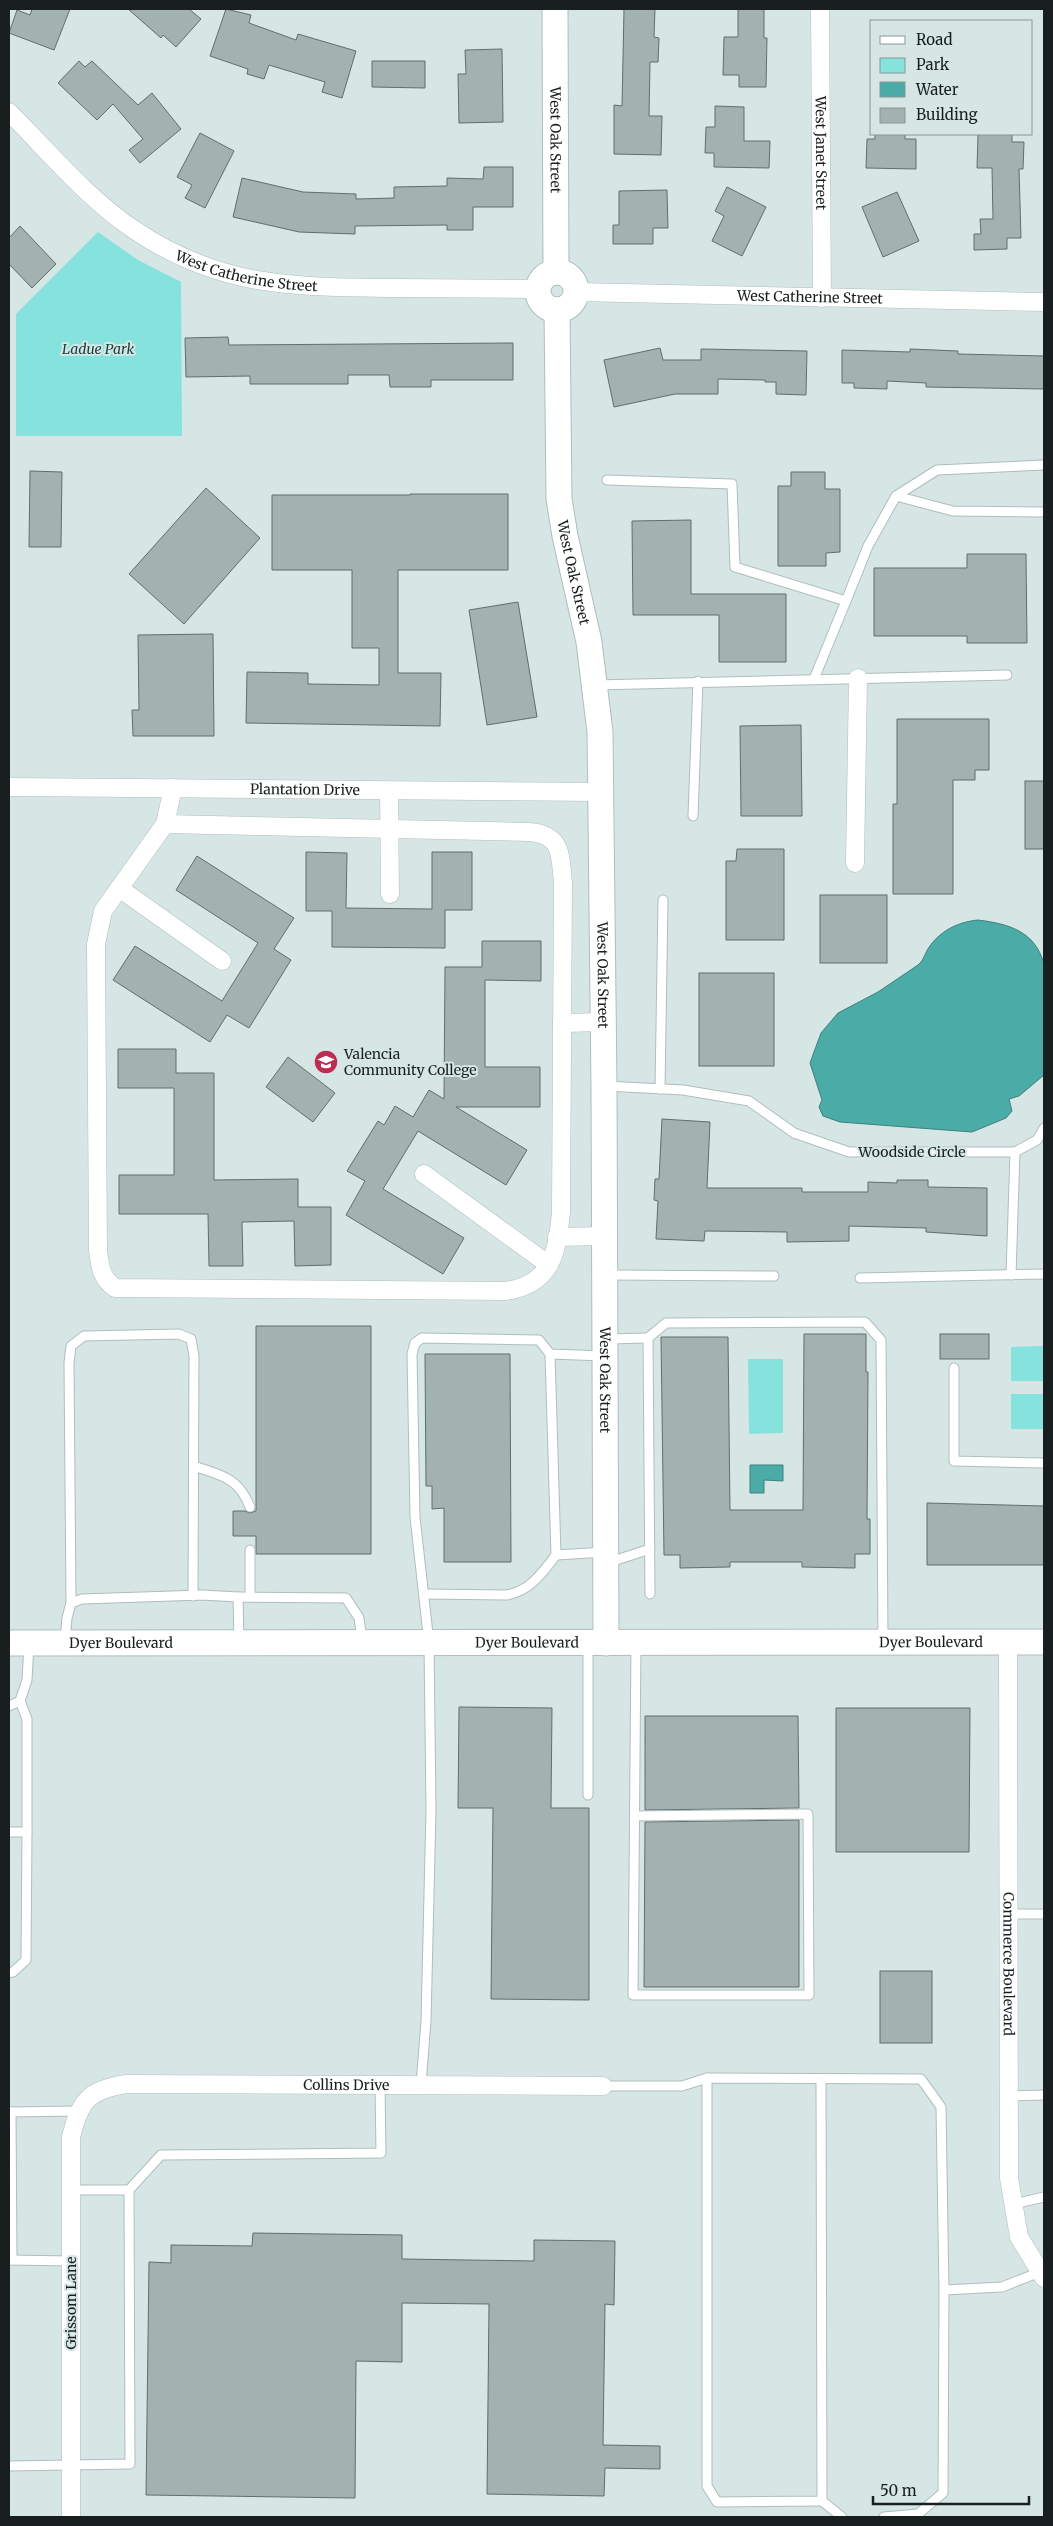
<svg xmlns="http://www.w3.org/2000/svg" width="1053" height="2526" font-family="Merriweather,serif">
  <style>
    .green { fill: #86e2dd }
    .water { fill: #4baba7; stroke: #3c817e }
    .building { fill: #a2b2b0; stroke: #606f6e }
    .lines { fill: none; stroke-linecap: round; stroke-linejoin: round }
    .lane-casing { stroke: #aebebd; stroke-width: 11 }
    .street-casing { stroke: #aebebd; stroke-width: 19 }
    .secondary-casing { stroke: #aebebd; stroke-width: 27 }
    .lane { stroke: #fff; stroke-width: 9 }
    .street { stroke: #fff; stroke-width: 18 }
    .secondary { stroke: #fff; stroke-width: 25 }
    .labels { text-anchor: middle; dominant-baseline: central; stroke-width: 4; stroke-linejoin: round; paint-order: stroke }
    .street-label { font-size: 14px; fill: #191f1f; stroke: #d5e6e5 }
    .park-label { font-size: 14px; font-style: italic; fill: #164240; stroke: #d5e6e5 }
    .poi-label { font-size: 14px; fill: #191f1f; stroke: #d5e6e5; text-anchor: start }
  </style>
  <rect width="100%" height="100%" fill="#d5e6e5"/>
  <!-- green -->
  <g class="green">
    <path d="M98,232L138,260L181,282L182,436H16V314Z"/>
    <path d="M1044,1346V1381H1011V1347Z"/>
    <path d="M748,1359H783V1433L749,1434Z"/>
    <rect x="1011" y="1394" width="33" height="35"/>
  </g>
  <!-- water -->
  <g class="water">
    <path d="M978,920C1009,924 1035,931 1044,964V1075L1019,1096L1009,1099L1012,1111L1006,1118L972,1132L840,1122L823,1116L819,1107L822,1100L810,1063L821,1033L838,1013L878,992L918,965C924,960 924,955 928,949C939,931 958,922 978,920Z"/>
    <path d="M750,1465H783V1481L764,1480V1493H750Z"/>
  </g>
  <!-- building -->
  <g class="building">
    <path d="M32,9H70L54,50L9,33L17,10L30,15Z"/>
    <path d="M128,9H189L201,19L176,47L163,35L161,38Z"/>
    <path d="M226,9L251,15L249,23L296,40L298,34L356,51L342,98L322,92L325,82L269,65L264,79L247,74L248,69L210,56Z"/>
    <path d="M624,9H655L654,37L659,38L658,62H650L649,116H662L661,155L614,154V105L622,106Z"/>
    <path d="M738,9H764V38H767L766,87H739V75H723L724,37H738Z"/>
    <path d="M502,49L503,122L459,123L458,74H466L465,50Z"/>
    <path d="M79,61L85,67L92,61L138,105L152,93L181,129L140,163L129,150L143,139L113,104L97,120L58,83Z"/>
    <path d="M372,61H425V88L372,87Z"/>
    <path d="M715,106L744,107V141H770L769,168L714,167V153H705L706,127H715Z"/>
    <path d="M200,133L234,151L205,208L185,198L192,185L177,177Z"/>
    <path d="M875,134H905V139H916V169L866,168L867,139H875Z"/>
    <path d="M978,134H1012V142H1024L1023,169H1019L1021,238H1007V249L974,250V234H981L980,219H993L992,168H977Z"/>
    <path d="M484,167H513V207H473V230H447V225L355,226V234L299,232L233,217L242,178L303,192L356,194V199L394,198V187L447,186V178L483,179Z"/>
    <path d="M727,187L766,207L742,256L712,241L724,216L715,211Z"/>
    <path d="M667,190L668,228H653V244H613V225H619V191Z"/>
    <path d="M897,192L919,241L883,257L862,207Z"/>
    <path d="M20,226L56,264L32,288L9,264V238Z"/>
    <path d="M228,337L229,345L513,343V380H431V387H390L389,375H348V384H250V376L186,377L185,338Z"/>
    <path d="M660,348L663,360H701V349L807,351L806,395L776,394V382H765V380L718,379V394H675L614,407L604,360Z"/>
    <path d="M910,349L958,351V354L1044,356V389L926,387V383L887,381V389L854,388V383H842V350L910,352Z"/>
    <path d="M30,471L62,472L61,547H29Z"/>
    <path d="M791,472H825V489H840V552L826,553V566H778V486H791Z"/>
    <path d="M206,488L260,538L184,624L129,574Z"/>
    <path d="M410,494H508V570H398V673H441L440,726L246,723L247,672L308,673V684L379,685V648H352V570H272V495H410Z"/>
    <path d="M691,520V594H786V662H719V615H633L632,521Z"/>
    <path d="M967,554H1026L1027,643H967V636H874V568H967Z"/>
    <path d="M518,602L537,717L487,725L469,610Z"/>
    <path d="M213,634L214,736H133L132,710H139L138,635Z"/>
    <path d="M897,719H989V770H975V780H953V894H893V804H897Z"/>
    <path d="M801,725L802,816H741L740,726Z"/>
    <rect x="1025" y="781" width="19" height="68"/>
    <path d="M737,849H784V940H726V861H736Z"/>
    <path d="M306,852L347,853L346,908L432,909V852H472V910H445V948L332,947V911H306Z"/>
    <path d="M197,856L294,918L274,949L291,960L249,1028L227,1015L210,1042L113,980L135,946L222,1001L258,943L176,890Z"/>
    <rect x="820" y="895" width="67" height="68"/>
    <path d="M482,941H541V981L485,980V1067H540V1107H456L527,1150L506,1185L418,1131L383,1189L464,1238L443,1274L346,1215L365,1181L347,1171L378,1121L384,1125L395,1106L413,1117L429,1090L444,1099L445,967H482Z"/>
    <rect x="699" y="973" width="75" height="93"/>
    <path d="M118,1049H176V1073H214V1180L298,1179V1207H331V1265L295,1266L294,1221L242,1222L243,1266H209L208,1214H119V1175H174V1088H118Z"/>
    <path d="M288,1057L335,1093L313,1122L266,1087Z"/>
    <path d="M662,1119L710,1122L707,1188H802V1192H868V1182L897,1183V1180H928V1187L987,1188V1236L926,1232V1228L849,1226V1241L787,1242V1232L705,1231L704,1241L656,1239L658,1201L654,1200L655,1179H659Z"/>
    <path d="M256,1326H371V1554H256V1536H233V1511H245L250,1513L256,1511Z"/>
    <path d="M804,1334H866V1372H868L867,1519H870V1554H855V1568L802,1567V1562H730V1567L680,1568V1555H664L661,1337H728L730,1510H803Z"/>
    <rect x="940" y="1334" width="49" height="25"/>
    <path d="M425,1354H510L511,1562H444V1508L432,1509V1486H426Z"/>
    <path d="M927,1503L1044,1506V1565H927Z"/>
    <path d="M459,1707L552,1708L551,1808H589V2000L491,1999L493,1808H458Z"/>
    <path d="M836,1708H970L969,1852H836Z"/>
    <path d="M645,1716H798L799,1808L645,1810Z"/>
    <path d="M799,1820V1987H644L645,1822Z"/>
    <rect x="880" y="1971" width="52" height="72"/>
    <path d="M253,2233L402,2235V2259L534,2261V2240L615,2241L614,2305L605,2304L603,2445L660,2446V2469L605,2468L604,2496L487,2494L489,2304L402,2303V2362L356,2361L355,2498L146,2495L149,2262L171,2263V2245L252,2246Z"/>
  </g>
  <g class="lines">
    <!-- lane casing -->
    <g class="lane-casing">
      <g id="lane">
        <path d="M607,480L732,484L735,567L846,601L868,546L896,496L937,470L1044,465"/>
        <path d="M896,496L953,511L1044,512"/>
        <path d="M814,679L846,601"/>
        <path d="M596,685L1007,675"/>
        <path d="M693,816L698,681"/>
        <path d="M605,1086L683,1090L749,1101L794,1133L849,1152H1015L1037,1140L1044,1128"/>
        <path d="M660,1089L663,900"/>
        <path d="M607,1275L774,1276"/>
        <path d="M1011,1275L1015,1152"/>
        <path d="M860,1278L1044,1274"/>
        <path d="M606,1339L648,1338"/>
        <path d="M550,1354L556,1555L605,1552"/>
        <path d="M954,1368V1461L1044,1463"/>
        <path d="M194,1466C222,1476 238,1477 250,1507"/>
        <path d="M607,1563L650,1549"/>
        <path d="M424,1594L507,1595C531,1590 542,1573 556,1555"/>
        <path d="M650,1594L648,1338L666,1323L865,1322L881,1340L883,1642"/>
        <path d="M250,1597V1550"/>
        <path d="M71,1603L69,1363L71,1346L84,1336L179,1334L191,1339L194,1356L193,1596"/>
        <path d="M65,1642L67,1618L71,1603L82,1599L202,1595L238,1597"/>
        <path d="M239,1642L238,1597L346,1598L359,1618L362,1640"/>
        <path d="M588,1643V1795"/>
        <path d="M9,1706L20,1701"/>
        <path d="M635,1816L808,1814L809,1995H633L636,1643"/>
        <path d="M9,1832H27V1719L20,1701L27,1680L29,1644"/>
        <path d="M1008,1914H1044"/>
        <path d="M9,1973L13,1972L26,1960L27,1832"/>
        <path d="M707,2078V2486L717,2502L822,2501L821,2079"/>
        <path d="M421,2085L426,2021L431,1810L429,1643L415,1517L412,1354L415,1343L422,1338L539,1340L550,1354L604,1356"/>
        <path d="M603,2086H682L707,2078L921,2079L941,2107L944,2290L1002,2287L1040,2272"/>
        <path d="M1008,2096L1044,2095"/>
        <path d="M9,2112L77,2111"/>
        <path d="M11,2112L12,2260"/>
        <path d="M129,2190L161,2155L381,2153L380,2085"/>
        <path d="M1013,2204L1044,2197"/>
        <path d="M9,2260L71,2261"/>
        <path d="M9,2466L130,2464L129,2190H71"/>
        <path d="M822,2501L842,2517"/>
        <path d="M884,2517L918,2514L943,2493L944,2290"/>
      </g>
    </g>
    <!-- street casing -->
    <g class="street-casing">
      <g id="street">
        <path id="s1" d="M820,9L822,298"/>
        <path id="s2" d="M9,112C48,151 87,198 133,229C219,288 295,287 394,288C443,288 491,289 539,289"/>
        <path id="s3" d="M576,292L1044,302"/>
        <path id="s4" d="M9,787L601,792"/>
        <path d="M389,791L390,894"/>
        <path d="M165,824L528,832C563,834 560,855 563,883L561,1212C557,1253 552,1284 506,1291L115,1288C101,1278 100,1267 98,1250L96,944L103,911L165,824L173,788"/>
        <path d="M855,863L858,678"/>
        <path d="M119,888L222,961"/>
        <path d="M562,1023L604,1022"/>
        <path d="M424,1174L549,1265"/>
        <path d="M557,1237L604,1236"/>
        <path id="s5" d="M1008,1642L1009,2178L1019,2237L1044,2278"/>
        <path id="s6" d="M71,2517V2137C80,2101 88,2090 126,2084L603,2086"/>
      </g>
    </g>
    <!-- secondary casing -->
    <g class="secondary-casing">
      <g id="secondary">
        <path id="s7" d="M555,9L556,272"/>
        <circle cx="557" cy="291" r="19"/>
        <path id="s8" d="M557,310L559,499L565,536L589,642L600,732L604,1086L606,1643"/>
        <path id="s9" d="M9,1643L1044,1642"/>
      </g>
    </g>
    <!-- lane -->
    <use href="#lane" class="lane"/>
    <!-- street -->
    <use href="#street" class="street"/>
    <!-- secondary -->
    <use href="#secondary" class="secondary"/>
  </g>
  <!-- icons -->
  <defs>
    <g id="school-disc" transform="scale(1.25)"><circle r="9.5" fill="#bd2d52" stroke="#d5e6e5"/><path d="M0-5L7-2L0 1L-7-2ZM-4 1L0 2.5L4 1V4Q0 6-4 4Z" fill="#fff"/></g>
  </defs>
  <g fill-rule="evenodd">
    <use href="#school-disc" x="326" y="1062"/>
  </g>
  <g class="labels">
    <!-- street labels -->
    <g class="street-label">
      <text stroke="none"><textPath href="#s7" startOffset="131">West Oak Street</textPath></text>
      <text stroke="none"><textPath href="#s1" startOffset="144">West Janet Street</textPath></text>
      <text stroke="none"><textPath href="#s2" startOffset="294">West Catherine Street</textPath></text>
      <text stroke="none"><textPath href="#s3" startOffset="234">West Catherine Street</textPath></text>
      <text stroke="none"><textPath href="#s8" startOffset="264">West Oak Street</textPath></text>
      <text stroke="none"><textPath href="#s4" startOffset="296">Plantation Drive</textPath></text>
      <text stroke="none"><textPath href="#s8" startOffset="669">West Oak Street</textPath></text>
      <text x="912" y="1152">Woodside Circle</text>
      <text stroke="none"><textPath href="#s8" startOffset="1074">West Oak Street</textPath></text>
      <text stroke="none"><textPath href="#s9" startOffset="922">Dyer Boulevard</textPath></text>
      <text stroke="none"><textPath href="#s9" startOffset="112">Dyer Boulevard</textPath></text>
      <text stroke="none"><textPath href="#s9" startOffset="518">Dyer Boulevard</textPath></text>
      <text stroke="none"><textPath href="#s5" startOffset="322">Commerce Boulevard</textPath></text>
      <text stroke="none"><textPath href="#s6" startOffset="684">Collins Drive</textPath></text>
      <text transform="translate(71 2303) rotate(-90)">Grissom Lane</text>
    </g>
    <!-- park labels -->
    <g class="park-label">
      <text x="98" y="349">Ladue Park</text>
    </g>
    <!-- poi labels -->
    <g class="poi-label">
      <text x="344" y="1054">Valencia<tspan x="344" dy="16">Community College</tspan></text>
    </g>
  </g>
  <!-- border -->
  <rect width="1053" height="2526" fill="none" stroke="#191f1f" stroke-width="20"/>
  <!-- legend -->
  <rect x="870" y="20" width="162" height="115" fill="#d5e6e5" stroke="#8a9696"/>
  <rect x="880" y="36" width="25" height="8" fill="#ffffff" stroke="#8a9696"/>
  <text x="916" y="45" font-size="15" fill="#191f1f">Road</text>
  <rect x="880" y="58" width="25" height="15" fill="#86e2dd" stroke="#8a9696"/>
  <text x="916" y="70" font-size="15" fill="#191f1f">Park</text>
  <rect x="880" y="82" width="25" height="15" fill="#4baba7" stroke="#8a9696"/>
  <text x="916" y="95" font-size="15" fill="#191f1f">Water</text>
  <rect x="880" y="108" width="25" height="15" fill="#a2b2b0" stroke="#8a9696"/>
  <text x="916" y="120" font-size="15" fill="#191f1f">Building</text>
  <!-- scale -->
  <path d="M873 2496v8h156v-8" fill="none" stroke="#191f1f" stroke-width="2.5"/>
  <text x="880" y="2496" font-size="15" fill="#191f1f" stroke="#d5e6e5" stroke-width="4" paint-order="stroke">50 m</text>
</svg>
